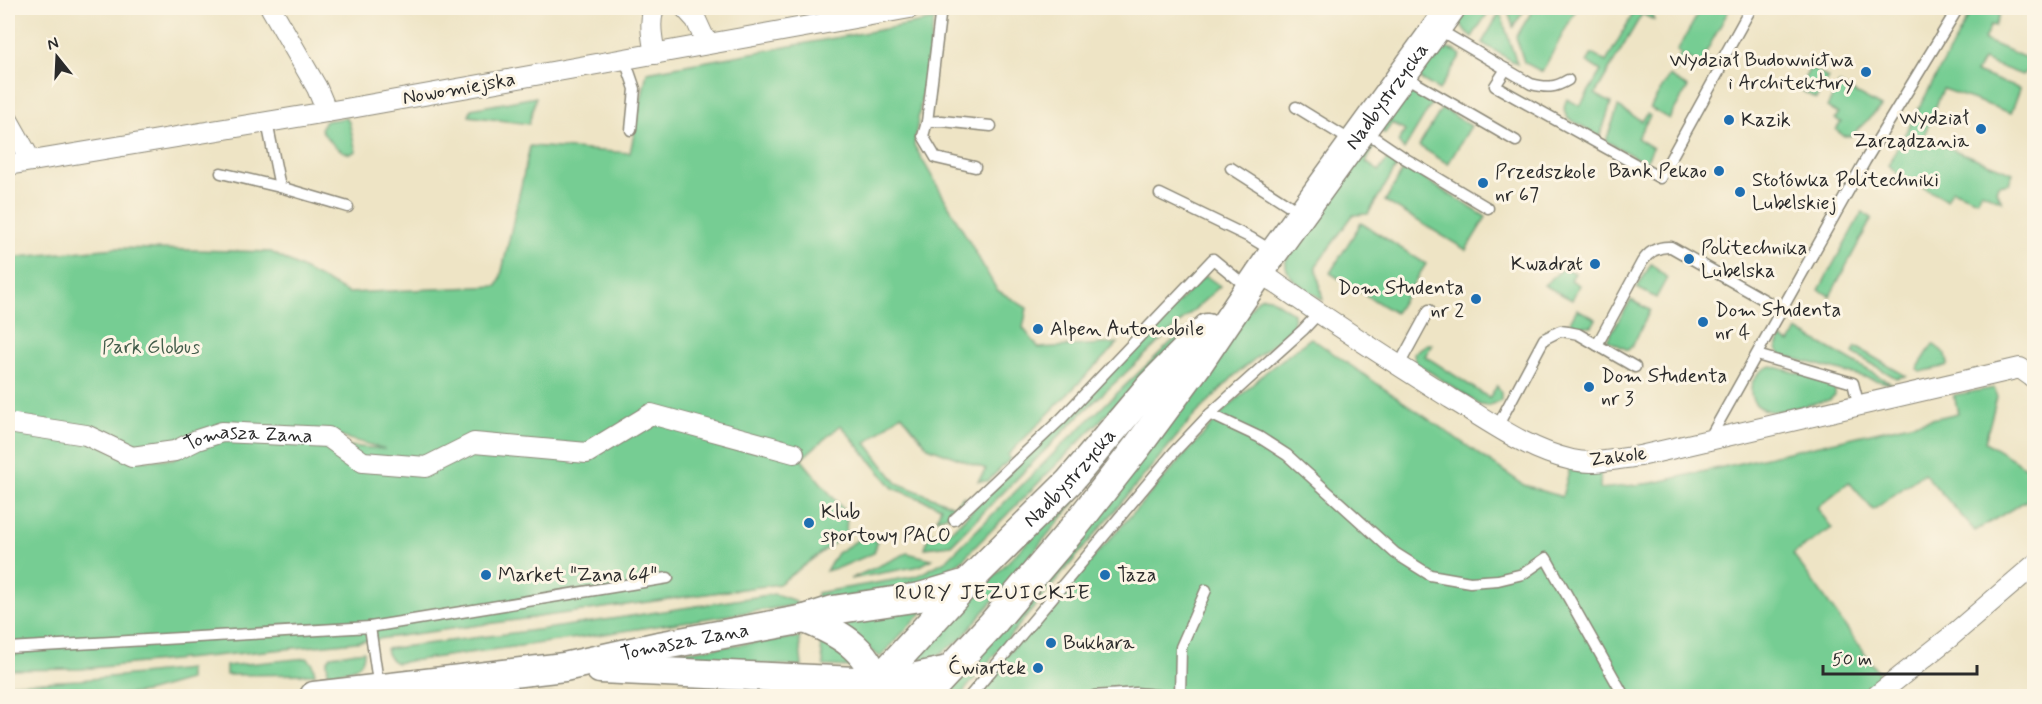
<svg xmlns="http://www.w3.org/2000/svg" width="2042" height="704" font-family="Mynerve,sans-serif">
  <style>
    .green { fill: #76cd93; stroke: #507c5f; stroke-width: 1.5 }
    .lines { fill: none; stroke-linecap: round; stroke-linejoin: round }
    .lane-casing { stroke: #8c8878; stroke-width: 13 }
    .street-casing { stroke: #8c8878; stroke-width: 22 }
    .secondary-casing { stroke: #8c8878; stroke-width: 31 }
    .lane { stroke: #fff; stroke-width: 10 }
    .street { stroke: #fff; stroke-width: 20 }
    .secondary { stroke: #fff; stroke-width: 28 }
    .poi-dot { fill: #1f6fb2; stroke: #fcf5e5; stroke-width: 2 }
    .labels { text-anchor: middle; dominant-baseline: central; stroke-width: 6; stroke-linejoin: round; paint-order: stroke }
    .poi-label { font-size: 20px; fill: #2b2b2b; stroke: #fcf5e5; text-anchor: start }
    .street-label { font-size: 20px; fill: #2b2b2b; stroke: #fcf5e5 }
    .park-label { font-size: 20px; fill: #425c4a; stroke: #fcf5e5 }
    .neighbourhood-label { font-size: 21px; letter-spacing: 1.5px; fill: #2b2b2b; stroke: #fcf5e5 }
  </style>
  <rect width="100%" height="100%" fill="#fcf5e5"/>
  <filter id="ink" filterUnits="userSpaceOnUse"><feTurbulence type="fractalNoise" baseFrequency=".0167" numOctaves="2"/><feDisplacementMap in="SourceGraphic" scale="12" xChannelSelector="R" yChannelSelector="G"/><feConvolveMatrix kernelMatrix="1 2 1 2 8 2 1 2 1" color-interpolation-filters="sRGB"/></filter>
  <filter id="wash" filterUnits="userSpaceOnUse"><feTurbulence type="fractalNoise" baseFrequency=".008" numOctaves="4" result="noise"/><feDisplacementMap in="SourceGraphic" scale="24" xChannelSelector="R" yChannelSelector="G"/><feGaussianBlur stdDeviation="1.35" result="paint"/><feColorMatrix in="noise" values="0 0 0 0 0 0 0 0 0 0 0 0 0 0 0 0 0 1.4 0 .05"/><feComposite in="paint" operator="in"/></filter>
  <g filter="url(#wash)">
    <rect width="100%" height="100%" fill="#eee4c5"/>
    <!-- green -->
    <g class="green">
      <path d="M1464,8H1491L1472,37C1460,28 1458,20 1464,8Z"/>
      <path d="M1507,8H1526L1513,27Z"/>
      <path d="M1534,8H1577L1542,72L1524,62L1516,37Z"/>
      <path d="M1631,8H1651L1654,20L1642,14L1595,94L1611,103L1600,137L1568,118C1563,112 1563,106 1567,99L1580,106L1601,71L1587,62L1592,54L1606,62L1635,10Z"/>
      <path d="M1687,8H1730L1704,56L1715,63L1711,70L1686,57L1676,72L1672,70L1681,54L1677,51L1698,14Z"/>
      <path d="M1973,8H2002L1995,26L1991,25L1984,40L2033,61L2030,70L2022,75L1983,60L1976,72L2020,89L2011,113L1943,89L1923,138L2013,173L2009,183L1998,185L1996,191L2002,201L1981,192L1977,200L1952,190L1947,200L1897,174L1888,165Z"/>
      <path d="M1500,12L1517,64L1482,43Z"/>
      <path d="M934,20L914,145L997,290L1027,308L1023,328L1039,348L1118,343L1008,455L1010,459L988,481H978L986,469L928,447L901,414L866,443L897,483L954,506L964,496L963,505L954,513L937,519L941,507L893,488L841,425L801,459L847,514L846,534L779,584L356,642L81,669L8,670V426L91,441L138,460L173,459L199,443L217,438L234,437L385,449L331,434L227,427L206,431L159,448L141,447L96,431L8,416V258L116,248L271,252L348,293L497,286L500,280L530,146L630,153L647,72Z"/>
      <path d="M1443,48L1455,51L1461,55L1439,90L1417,77L1435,52Z"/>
      <path d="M1810,68L1828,78L1816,99L1799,89Z"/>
      <path d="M1669,76L1688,87L1669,119L1650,108Z"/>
      <path d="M1839,84L1881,107L1851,136H1844L1836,130L1841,122L1835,119L1838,114L1827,107Z"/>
      <path d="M1413,87L1434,100L1404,150L1398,142L1405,131L1392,123L1385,133H1383L1381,127L1408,88Z"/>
      <path d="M536,97L529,124L469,116L471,109Z"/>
      <path d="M1618,107L1642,121L1647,114L1650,116L1637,138L1653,148L1645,163L1606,141Z"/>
      <path d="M1442,108L1471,126L1448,164L1419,146Z"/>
      <path d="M346,118L349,122L356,151L350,154C337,150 327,140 321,129L325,121Z"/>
      <path d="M1371,145L1374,148L1366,162L1379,171L1388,158L1400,161L1368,214L1353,215L1316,266L1323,300C1309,290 1283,280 1286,260L1364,148Z"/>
      <path d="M1405,167L1486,217L1466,250L1385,201Z"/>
      <path d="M1862,212L1872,218L1830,296L1819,290Z"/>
      <path d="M1361,223L1426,264L1395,313L1330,273Z"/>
      <path d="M1651,264L1667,278L1656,298L1637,288Z"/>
      <path d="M1564,268L1575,273L1571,280L1579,285L1572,300L1544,285Z"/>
      <path d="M1206,276L1220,286L1083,412L951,545L925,548L930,533L938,534L952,530L1078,405L1202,278Z"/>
      <path d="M1263,297L1270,298L1293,313L1294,327L1235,375L1193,417L960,696H944L970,667L1258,299Z"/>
      <path d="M1631,300L1650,310L1633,345L1628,350L1607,340Z"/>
      <path d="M1577,309L1596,319L1592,326H1580L1570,322Z"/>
      <path d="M1184,330L1180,340L960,562L925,583L817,602V593L917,576L947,560L1059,448Z"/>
      <path d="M1797,330L1894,385L1781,355L1776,349L1781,338L1790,343Z"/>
      <path d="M1311,338L1524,485L1562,497L1572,460L1601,462L1600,489L1653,483L1958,413L1954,395L1994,388L1997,397L1985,442L2034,472V496L1975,531L1924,473L1873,510L1849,482L1817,508L1832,528L1793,554L1883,679L1860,696H970L1224,411L1267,371Z"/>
      <path d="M1427,344H1432L1425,356L1489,398L1497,386L1501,393V401L1488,406L1480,405L1415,362L1414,353Z"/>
      <path d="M1933,344L1946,354L1948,364L1947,366L1920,372L1917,369Z"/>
      <path d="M1856,347L1906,376L1896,378L1853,353Z"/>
      <path d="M1772,366L1833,383L1835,387V395L1829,400C1816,402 1780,414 1769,411C1742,406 1747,372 1772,366Z"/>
      <path d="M1096,471L1098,474L962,638L937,656L909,664Z"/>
      <path d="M864,536L873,539L877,543L874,553L843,566L826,571L837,553Z"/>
      <path d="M907,553L932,559L920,566L850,579Z"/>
      <path d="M775,594L796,601V605L564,640L396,663C390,659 387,656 386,649L552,628Z"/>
      <path d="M928,606L880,657L831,618Z"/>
      <path d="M799,637L802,666L633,658Z"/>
      <path d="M819,638H826L854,667L824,666Z"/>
      <path d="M364,651C365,671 343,672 328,673L327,661L331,656Z"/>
      <path d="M307,658L313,664L315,674L226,675V666Z"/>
      <path d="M189,669V680L146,692L131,694L97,696H8V684L80,680Z"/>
      <path d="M727,689L801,692L798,696H732L726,692Z"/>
      <path d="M588,693L681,696H523Z"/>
    </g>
  </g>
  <g filter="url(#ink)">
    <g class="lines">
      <!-- lane casing -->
      <g class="lane-casing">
        <g id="lane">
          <path d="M941,8L927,122L923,136L936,158L975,167"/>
          <path d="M1436,28L1531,84C1546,88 1555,88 1568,80"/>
          <path d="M625,60L635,89L631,130"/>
          <path d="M1506,69L1495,86L1660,178L1719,71L1720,64L1751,8"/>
          <path d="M1402,75L1516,141"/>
          <path d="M1296,107L1353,142"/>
          <path d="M267,122L280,187L348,207"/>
          <path d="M927,122L942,121L991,126"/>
          <path d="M1363,130L1406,159L1488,208"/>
          <path d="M1231,168L1301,213"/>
          <path d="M221,173L280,187"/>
          <path d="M1160,194L1251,238L1274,252"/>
          <path d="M1597,345L1635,367"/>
          <path d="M1757,355L1853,383L1859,406"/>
          <path d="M1399,365L1429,310"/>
          <path d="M1210,414L1259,437L1287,455L1395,553L1430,575L1470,582L1498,580L1523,574L1546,558L1624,696"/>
          <path d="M1497,427L1544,339L1560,331L1568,332L1578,334L1597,345L1642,262C1649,251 1658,246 1671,247L1782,310"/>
          <path d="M1708,441L1865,161L1958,8"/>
          <path d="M954,520L1061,419L1213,259L1247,287"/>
          <path d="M370,627L668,578"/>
          <path d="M8,648L370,627L379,689"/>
          <path d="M970,696L1175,451L1210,414L1303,330L1319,313"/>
          <path d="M1094,696L1136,693L1168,696"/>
          <path d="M1180,696L1181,647L1206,590"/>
        </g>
      </g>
      <!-- street casing -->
      <g class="street-casing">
        <g id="street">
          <path d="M271,8L317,88L327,112"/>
          <path d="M654,8C649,23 652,38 655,54"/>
          <path d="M685,8L696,20L707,44"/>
          <path d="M8,120L31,161"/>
          <path d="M8,165L351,108L910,8"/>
          <path d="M1260,272C1322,316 1386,358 1450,398C1489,421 1527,450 1572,460C1594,465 1617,459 1640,456L2020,368L2034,378"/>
          <path id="s1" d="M8,423L86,435L132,457L175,451L197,440L222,432L328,437L363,462L426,467L474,443L587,453L651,414L794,453"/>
          <path d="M1876,696L1949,638L2034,565"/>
        </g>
      </g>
      <!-- secondary casing -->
      <g class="secondary-casing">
        <g id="secondary">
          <path d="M805,619C845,635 871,651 881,696"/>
          <path d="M600,669L877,682L912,678L949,670"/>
          <path id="s2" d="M314,696L564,667L659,646L805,619L833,610L920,597L967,583"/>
          <path id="s3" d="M864,696L967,583L1069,482L1151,385L1207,328"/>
          <path id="s4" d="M925,696L992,624L1075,526L1137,447L1199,363L1274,252L1451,8"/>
        </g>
      </g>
      <!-- lane -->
      <use href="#lane" class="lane"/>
      <!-- street -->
      <use href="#street" class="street"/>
      <!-- secondary -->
      <use href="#secondary" class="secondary"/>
    </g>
  </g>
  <!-- markers -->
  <g class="poi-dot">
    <circle cx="1866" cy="72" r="6"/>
    <circle cx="1729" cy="120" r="6"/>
    <circle cx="1981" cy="129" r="6"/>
    <circle cx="1719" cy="171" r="6"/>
    <circle cx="1483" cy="183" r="6"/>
    <circle cx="1740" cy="192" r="6"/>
    <circle cx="1689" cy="259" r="6"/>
    <circle cx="1595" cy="264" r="6"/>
    <circle cx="1476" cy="299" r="6"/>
    <circle cx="1703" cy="322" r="6"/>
    <circle cx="1038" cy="329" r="6"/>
    <circle cx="1589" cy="387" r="6"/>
    <circle cx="809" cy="523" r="6"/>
    <circle cx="486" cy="575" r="6"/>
    <circle cx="1105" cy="575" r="6"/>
    <circle cx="1051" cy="643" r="6"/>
    <circle cx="1038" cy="668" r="6"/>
  </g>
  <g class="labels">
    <!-- poi labels -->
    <g class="poi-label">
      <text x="1854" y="60" text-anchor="end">Wydział Budownictwa<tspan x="1854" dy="23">i Architektury</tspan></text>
      <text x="1969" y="118" text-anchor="end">Wydział<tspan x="1969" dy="23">Zarządzania</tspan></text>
      <text x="1741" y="120">Kazik</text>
      <text x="1707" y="171" text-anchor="end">Bank Pekao</text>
      <text x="1495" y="172">Przedszkole<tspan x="1495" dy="23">nr 67</tspan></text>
      <text x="1752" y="180">Stołówka Politechniki<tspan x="1752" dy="23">Lubelskiej</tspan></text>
      <text x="1701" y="248">Politechnika<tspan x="1701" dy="23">Lubelska</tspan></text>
      <text x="1583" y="264" text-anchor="end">Kwadrat</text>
      <text x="1464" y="288" text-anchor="end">Dom Studenta<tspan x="1464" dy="23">nr 2</tspan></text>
      <text x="1715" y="310">Dom Studenta<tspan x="1715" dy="23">nr 4</tspan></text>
      <text x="1050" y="329">Alpen Automobile</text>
      <text x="1601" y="376">Dom Studenta<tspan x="1601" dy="23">nr 3</tspan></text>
      <text x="821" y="512">Klub<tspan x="821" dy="23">sportowy PACO</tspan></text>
      <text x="498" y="575">Market "Zana 64"</text>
      <text x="1117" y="575">Taza</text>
      <text x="1063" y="643">Bukhara</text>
      <text x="1026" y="668" text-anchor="end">Ćwiartek</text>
    </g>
    <!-- street labels -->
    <g class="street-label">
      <text transform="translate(459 89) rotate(-10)">Nowomiejska</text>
      <text stroke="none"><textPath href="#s4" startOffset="758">Nadbystrzycka</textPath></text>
      <text stroke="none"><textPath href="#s1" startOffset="250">Tomasza Zana</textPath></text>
      <text transform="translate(1618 457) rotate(-7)">Zakole</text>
      <text stroke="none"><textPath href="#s3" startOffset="300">Nadbystrzycka</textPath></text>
      <text stroke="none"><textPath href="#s2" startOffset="375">Tomasza Zana</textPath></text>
    </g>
    <!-- park labels -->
    <g class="park-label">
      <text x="151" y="347">Park Globus</text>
    </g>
    <!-- neighbourhood labels -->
    <g class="neighbourhood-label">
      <text x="993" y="593">RURY JEZUICKIE</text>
    </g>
  </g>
  <!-- margin -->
  <rect width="2042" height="704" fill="none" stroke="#fcf5e5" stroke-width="30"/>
  <!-- north arrow -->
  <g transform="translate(57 57) rotate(342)" stroke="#fcf5e5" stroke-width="4.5" paint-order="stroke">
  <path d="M0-4.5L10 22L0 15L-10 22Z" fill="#2b2b2b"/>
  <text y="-9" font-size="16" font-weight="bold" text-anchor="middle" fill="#2b2b2b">N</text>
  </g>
  <!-- scale -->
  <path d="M1823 665v9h154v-9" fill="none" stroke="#2b2b2b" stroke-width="3"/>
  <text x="1832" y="665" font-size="18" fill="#2b2b2b" stroke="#fcf5e5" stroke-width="4.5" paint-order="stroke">50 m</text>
</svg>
